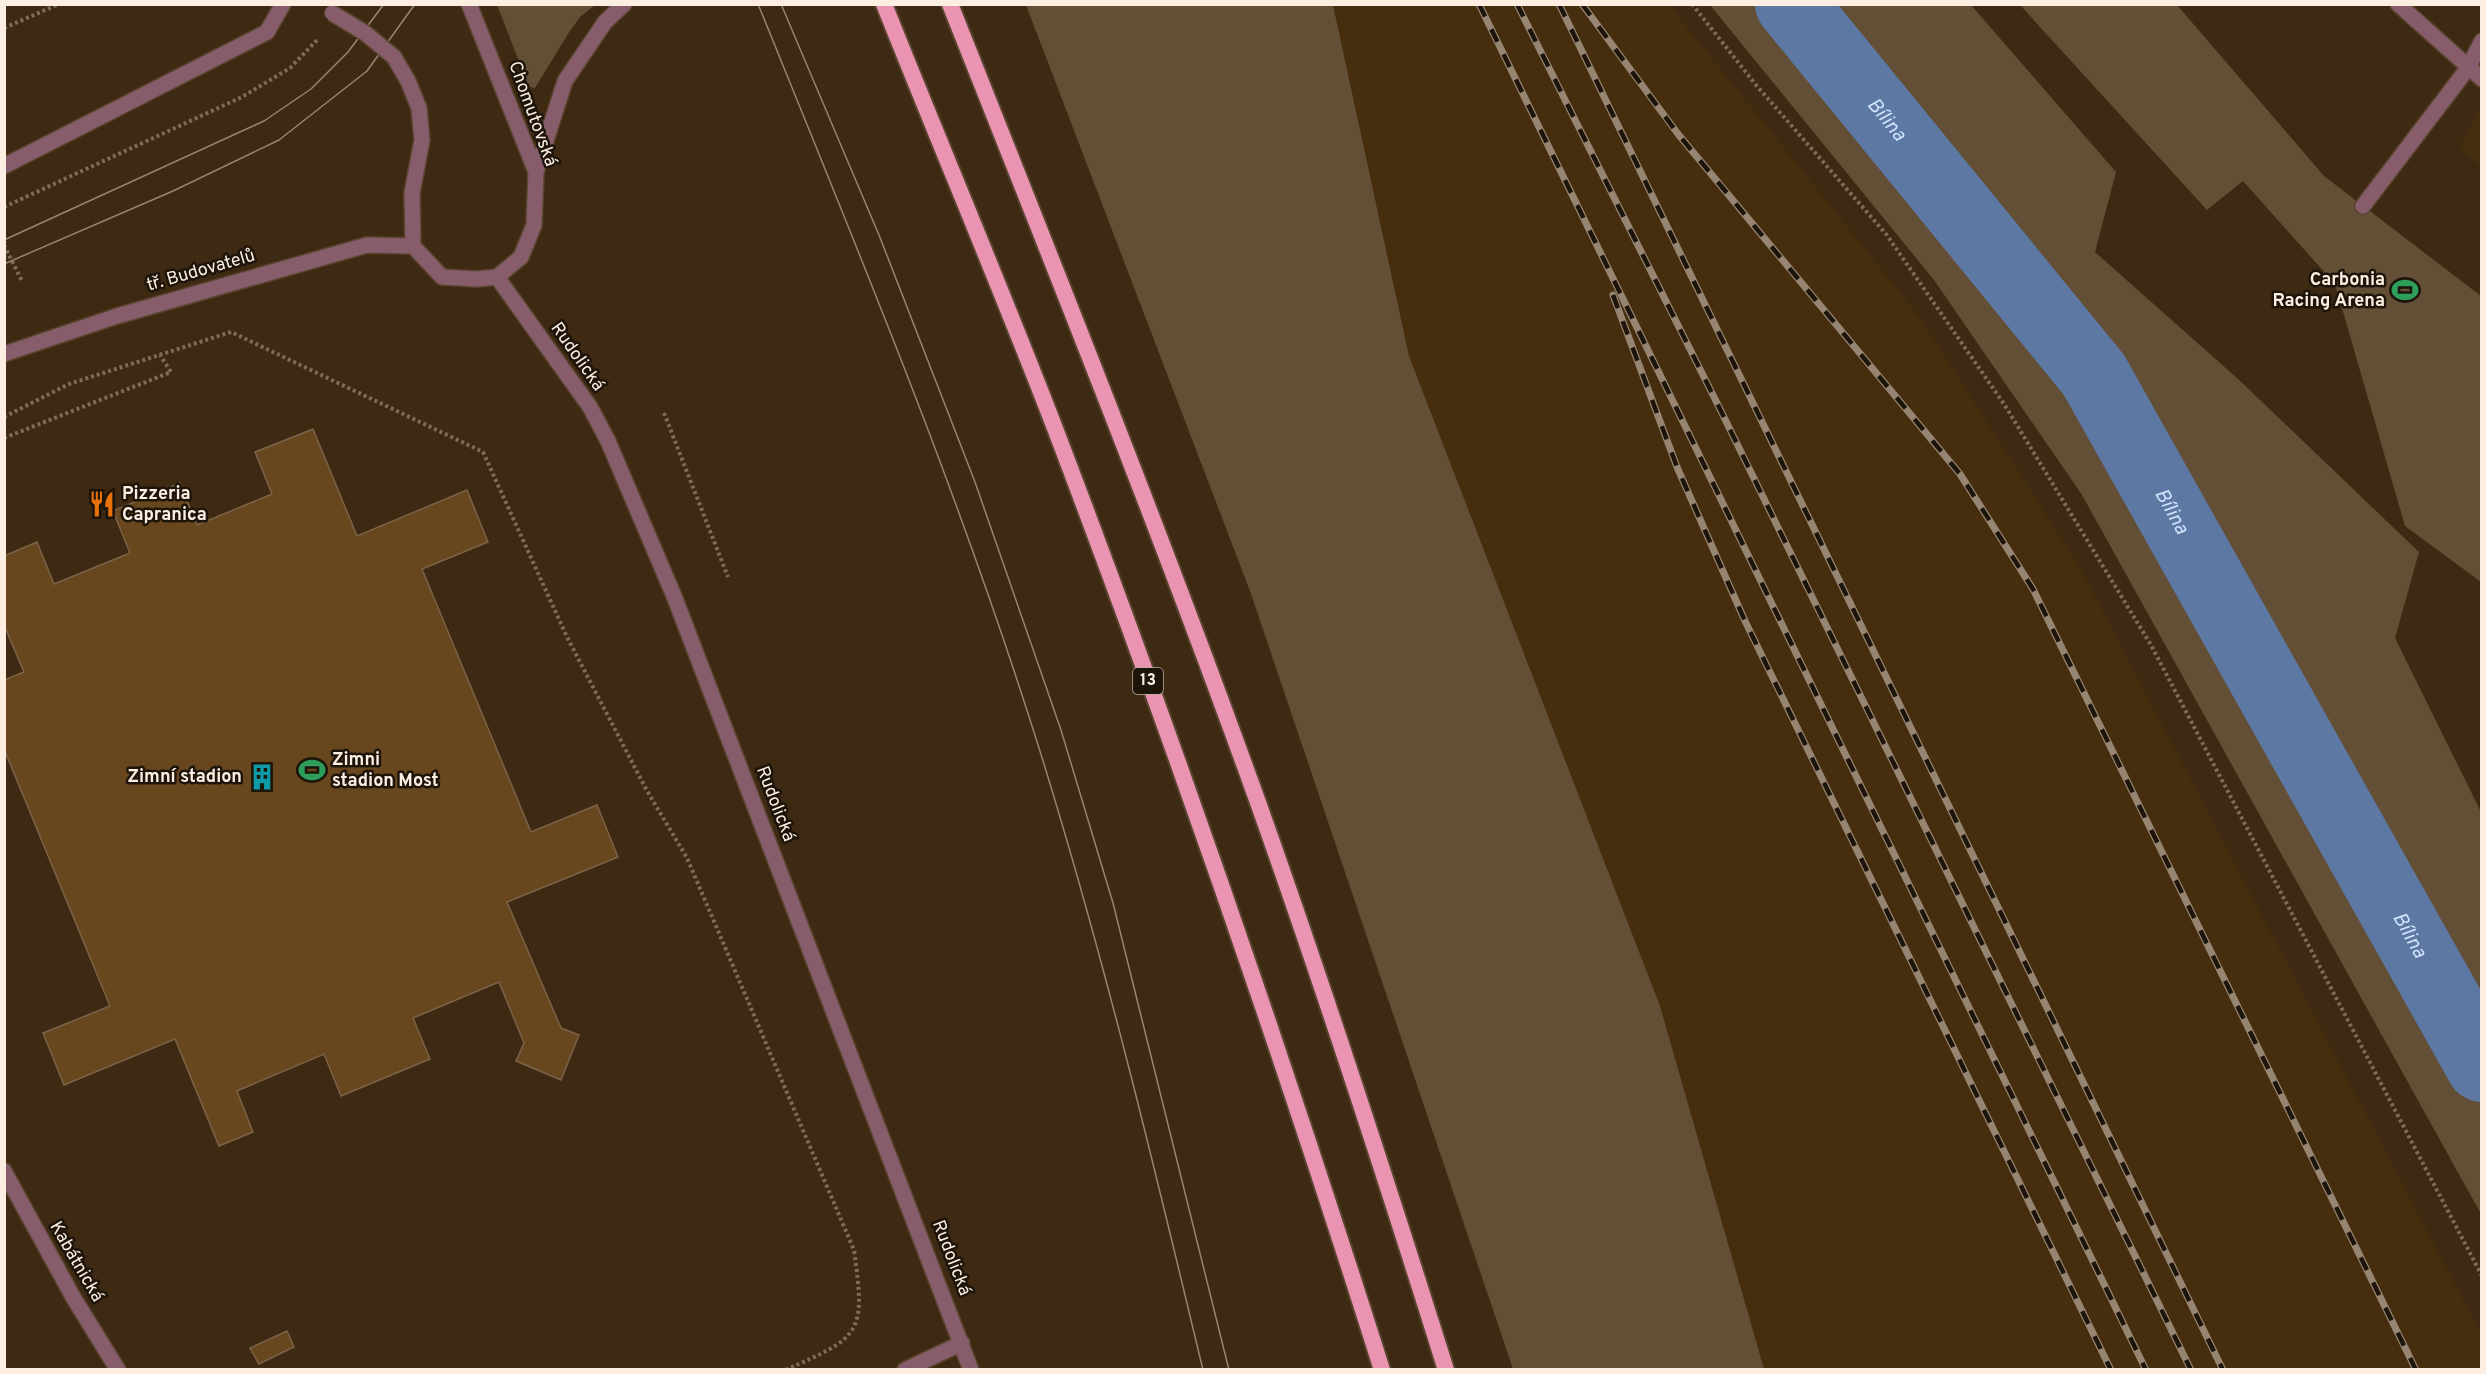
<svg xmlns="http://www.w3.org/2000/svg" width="2486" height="1374" font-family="Overpass,sans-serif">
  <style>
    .built { fill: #462d0e }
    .green { fill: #634e36 }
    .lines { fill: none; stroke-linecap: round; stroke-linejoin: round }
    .river { stroke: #5d78a2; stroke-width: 72 }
    .building { fill: #69471e; stroke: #7a634a; stroke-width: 1.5 }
    .service-casing { stroke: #59452f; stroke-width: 18 }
    .minor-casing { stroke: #59452f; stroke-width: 18 }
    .tertiary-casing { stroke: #59452f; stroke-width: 18 }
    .trunk-casing { stroke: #59452f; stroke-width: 20 }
    .path { stroke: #7e6c58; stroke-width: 4; stroke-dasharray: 3 3; stroke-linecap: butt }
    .service { stroke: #875c6b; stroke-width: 15 }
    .minor { stroke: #875c6b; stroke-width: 15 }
    .tertiary { stroke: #875c6b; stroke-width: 15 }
    .trunk { stroke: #eb94b2; stroke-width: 16 }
    .tram { stroke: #968572; stroke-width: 1.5 }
    .rail-casing { stroke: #968572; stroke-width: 7 }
    .rail { stroke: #1d140a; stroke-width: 4.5; stroke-dasharray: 14; stroke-linecap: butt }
    .tertiary-bridge-casing { stroke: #59452f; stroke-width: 18; stroke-linecap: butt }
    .tertiary-bridge { stroke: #875c6b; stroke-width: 15 }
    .labels { text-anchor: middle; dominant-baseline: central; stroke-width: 5; stroke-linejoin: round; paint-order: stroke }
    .shield { fill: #1d140a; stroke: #b9ada0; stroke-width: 1.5 }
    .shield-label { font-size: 16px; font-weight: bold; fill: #fcefe1 }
    .street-label { font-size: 18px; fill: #fcefe1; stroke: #1d140a }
    .poi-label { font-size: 18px; font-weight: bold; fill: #fcefe1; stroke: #1d140a; text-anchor: end }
    .water-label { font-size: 20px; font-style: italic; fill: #d1e3fd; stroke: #1d140a }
  </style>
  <rect width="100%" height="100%" fill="#3e2912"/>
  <!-- built -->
  <g class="built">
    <path d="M1333,5H1669L1921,319L2079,566L2481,1334V1369H1764L1660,1006L1409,356Z"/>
    <path d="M2481,108V166L2460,147Z"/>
  </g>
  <!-- green -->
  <g class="green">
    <path d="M497,5H595L580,17L568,34L535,88L529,87Z"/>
    <path d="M1026,5H1333L1409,356L1660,1006L1764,1369H1513L1250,591Z"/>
    <path d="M1710,5H1971L2116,172L2095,252L2237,378L2419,552L2395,638L2481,812V1214L2082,495L1934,280Z"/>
    <path d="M2020,5H2177L2324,176L2481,296V582L2405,526L2335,284L2243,181L2207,210Z"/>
  </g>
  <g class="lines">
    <!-- river -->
    <path class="river" id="s1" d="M1791,4L2094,375L2482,1066"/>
  </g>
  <!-- building -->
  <g class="building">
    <path d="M313,429L357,536L467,490L488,542L422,569L531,832L597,805L618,857L507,902L561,1028L579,1035L561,1080L516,1061L524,1043L499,982L413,1018L430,1059L341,1096L324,1054L237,1091L253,1132L219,1146L175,1039L64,1085L43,1033L110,1006L4,749V680L24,672L4,625V556L37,542L54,584L130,553L113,511L180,483L197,525L272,494L255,452Z"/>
    <path d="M287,1331L294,1347L259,1364L250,1348Z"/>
  </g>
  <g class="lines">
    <!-- service casing -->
    <g class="service-casing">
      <path id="service" d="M2363,206L2468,68L2482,41"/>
    </g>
    <!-- minor casing -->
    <g class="minor-casing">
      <g id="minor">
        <path d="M4,1171L73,1297L118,1370"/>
        <path d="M905,1370L962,1343"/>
      </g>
    </g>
    <!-- tertiary casing -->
    <g class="tertiary-casing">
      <g id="tertiary">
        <path d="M2398,4L2482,79"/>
        <path d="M394,57L408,81L419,108L422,140L412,193L413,246L442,277L477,279L497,277L521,257L534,225L536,172L469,4"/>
        <path d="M4,166L267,32L283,4"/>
        <path d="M536,172L565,81L605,22L624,4"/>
        <path d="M497,277L590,407L608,441L674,596L971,1370"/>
        <path d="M4,354L117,316L367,245L413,246"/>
      </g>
    </g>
    <!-- trunk casing -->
    <g class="trunk-casing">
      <g id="trunk">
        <path d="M884,4C941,147 1001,288 1056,431C1174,741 1282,1054 1382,1370"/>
        <path d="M950,4C1056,271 1163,538 1260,808C1326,994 1387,1182 1446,1370"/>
      </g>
    </g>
    <!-- path -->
    <g class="path">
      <path d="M1692,4L1756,85L1886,234L2004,404L2151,645L2482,1276"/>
      <path d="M4,28L59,4"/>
      <path d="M4,207L242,97L290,68L319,38"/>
      <path d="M4,245L22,281"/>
      <path d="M664,413L728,577"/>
      <path d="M4,417L69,384L231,332L483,452L567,637L646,789L687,858L854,1250C866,1334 861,1337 785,1370"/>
      <path d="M4,438L171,372L160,355"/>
    </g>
    <!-- service -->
    <use href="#service" class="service"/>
    <!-- minor -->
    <use href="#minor" class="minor"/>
    <!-- tertiary -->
    <use href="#tertiary" class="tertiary"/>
    <!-- trunk -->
    <use href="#trunk" class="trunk"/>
    <!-- tram -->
    <g class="tram">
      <path d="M758,4C858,250 960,495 1039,748C1103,953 1153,1161 1203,1370"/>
      <path d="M781,4L879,235L975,482L1061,730L1113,903L1229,1370"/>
      <path d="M4,240L264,121L311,89L348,52L384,4"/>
      <path d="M4,264L173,191L279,140L367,71L415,4"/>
    </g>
    <!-- rail casing -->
    <g class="rail-casing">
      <g id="rail">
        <path d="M1479,4L2146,1370"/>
        <path d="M1517,4L1719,407L2191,1370"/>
        <path d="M1559,4L2223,1370"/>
        <path d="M1582,4L1678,134L1960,474L2033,589L2416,1370"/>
        <path d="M1613,295L1677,467L1745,621L2111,1370"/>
      </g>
    </g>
    <!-- rail -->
    <use href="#rail" class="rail"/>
    <!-- tertiary-bridge casing -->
    <g class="tertiary-bridge-casing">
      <path id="tertiary-bridge" d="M332,13L365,33L394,57"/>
    </g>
    <!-- tertiary-bridge -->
    <use href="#tertiary-bridge" class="tertiary-bridge"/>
  </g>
  <!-- icons -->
  <defs>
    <g id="stadium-bare" transform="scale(2.07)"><path d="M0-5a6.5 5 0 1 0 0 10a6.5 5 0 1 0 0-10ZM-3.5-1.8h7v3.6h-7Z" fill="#2e9e5b" stroke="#1d140a" stroke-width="2.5" paint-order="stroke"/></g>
    <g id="restaurant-bare" transform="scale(2.07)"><path d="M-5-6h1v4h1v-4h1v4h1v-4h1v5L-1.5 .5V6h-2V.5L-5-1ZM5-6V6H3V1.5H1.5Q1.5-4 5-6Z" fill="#e8710a" stroke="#1d140a" stroke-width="2.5" paint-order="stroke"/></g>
    <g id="building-bare" transform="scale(2.07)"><path d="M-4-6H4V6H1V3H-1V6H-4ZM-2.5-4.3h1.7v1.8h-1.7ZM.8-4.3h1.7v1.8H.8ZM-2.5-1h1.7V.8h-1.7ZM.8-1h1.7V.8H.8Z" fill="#0f9aa8" stroke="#1d140a" stroke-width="2.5" paint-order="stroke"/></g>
  </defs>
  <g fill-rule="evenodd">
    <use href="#stadium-bare" x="2405" y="290"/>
    <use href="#restaurant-bare" x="102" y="504"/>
    <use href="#stadium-bare" x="312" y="770"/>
    <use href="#building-bare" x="262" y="777"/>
  </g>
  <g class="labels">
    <!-- shield labels -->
    <rect class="shield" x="1133" y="668" width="30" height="26" rx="4.5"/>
    <g class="shield-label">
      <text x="1148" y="681">13</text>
    </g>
    <!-- street labels -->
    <g class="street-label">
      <text transform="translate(532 114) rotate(70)">Chomutovská</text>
      <text transform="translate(201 271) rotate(-16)">tř. Budovatelů</text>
      <text transform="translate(577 357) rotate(55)">Rudolická</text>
      <text transform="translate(775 804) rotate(69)">Rudolická</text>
      <text transform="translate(951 1258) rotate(69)">Rudolická</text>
      <text transform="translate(76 1262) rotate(60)">Kabátnická</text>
    </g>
    <!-- poi labels -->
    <g class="poi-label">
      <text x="2385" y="280">Carbonia<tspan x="2385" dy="21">Racing Arena</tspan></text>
      <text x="122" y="494" text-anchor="start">Pizzeria<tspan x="122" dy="21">Capranica</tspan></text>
      <text x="332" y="760" text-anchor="start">Zimni<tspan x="332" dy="21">stadion Most</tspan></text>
      <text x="242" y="777">Zimní stadion</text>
    </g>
    <!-- water labels -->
    <g class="water-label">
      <text stroke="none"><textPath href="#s1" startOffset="150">Bílina</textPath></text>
      <text stroke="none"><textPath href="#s1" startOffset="636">Bílina</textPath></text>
      <text stroke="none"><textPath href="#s1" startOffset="1122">Bílina</textPath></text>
    </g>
  </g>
  <!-- border -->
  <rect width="2486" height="1374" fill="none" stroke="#fcefe1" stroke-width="12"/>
</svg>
